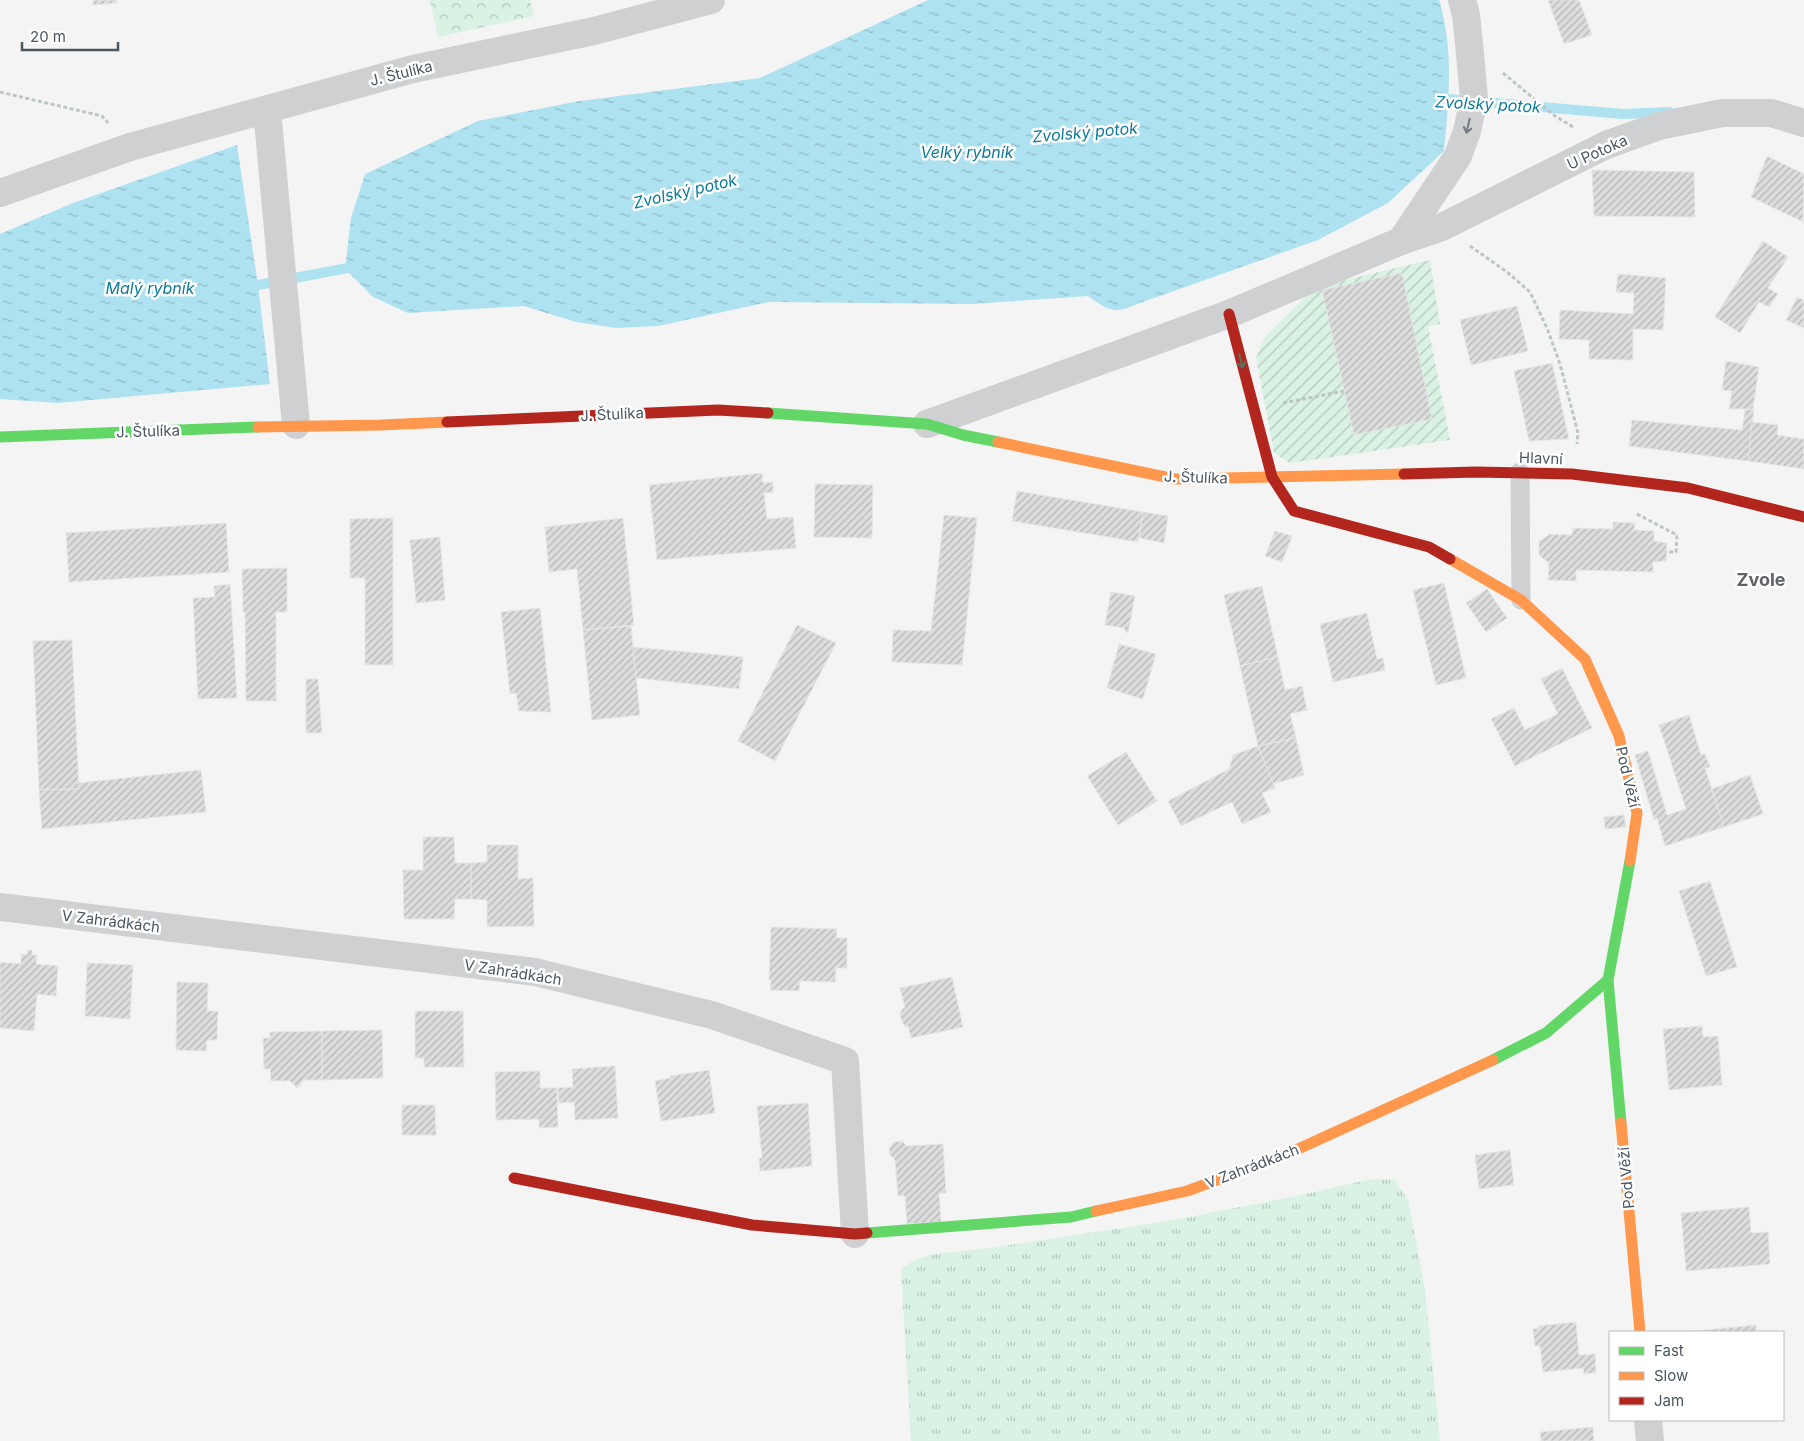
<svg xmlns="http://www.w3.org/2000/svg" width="1804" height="1441" font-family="Inter,sans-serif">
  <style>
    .grass { fill: url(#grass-tufts) }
    .forest { fill: url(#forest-crowns) }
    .garden { fill: url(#garden-furrows) }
    .water { fill: url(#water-ripples) }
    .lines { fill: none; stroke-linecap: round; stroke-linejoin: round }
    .stream { stroke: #aee2f0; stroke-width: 10 }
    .building { fill: url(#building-hatch); stroke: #e5e6e7 }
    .path { stroke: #bcc7c4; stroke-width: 3; stroke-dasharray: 4 2.5; stroke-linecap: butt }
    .lane { stroke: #ced0d2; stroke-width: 19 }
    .street { stroke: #ced0d2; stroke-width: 28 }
    .fast { stroke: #63d668; stroke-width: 11 }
    .slow { stroke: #ff974d; stroke-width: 11 }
    .jam { stroke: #b3261e; stroke-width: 11 }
    .oneway { stroke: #727b83 }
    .oneway2 { stroke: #507663 }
    .labels { text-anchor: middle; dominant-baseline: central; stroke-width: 5; stroke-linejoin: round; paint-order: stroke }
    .street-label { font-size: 15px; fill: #4a5661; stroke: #fff }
    .water-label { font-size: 16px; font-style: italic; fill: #0c7c9b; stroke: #fff }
    .quarter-label { font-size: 18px; font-weight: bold; fill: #5f6368; stroke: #fff }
  </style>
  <defs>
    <pattern id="grass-tufts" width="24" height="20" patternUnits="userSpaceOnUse" patternTransform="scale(1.25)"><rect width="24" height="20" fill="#d9f2e3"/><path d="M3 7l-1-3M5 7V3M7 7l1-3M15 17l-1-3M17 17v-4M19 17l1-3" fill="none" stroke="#b2c7bb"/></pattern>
    <pattern id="forest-crowns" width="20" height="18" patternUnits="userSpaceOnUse" patternTransform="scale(1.25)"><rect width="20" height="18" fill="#d9f2e3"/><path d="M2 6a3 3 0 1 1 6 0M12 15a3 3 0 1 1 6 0" fill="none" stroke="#b2c7bb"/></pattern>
    <pattern id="garden-furrows" width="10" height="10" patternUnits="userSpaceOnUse" patternTransform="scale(1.25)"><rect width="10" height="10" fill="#d9f2e3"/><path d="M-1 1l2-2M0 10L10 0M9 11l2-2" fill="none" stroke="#b2c7bb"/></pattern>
    <pattern id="water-ripples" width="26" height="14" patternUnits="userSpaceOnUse" patternTransform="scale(1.25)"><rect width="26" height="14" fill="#aee2f0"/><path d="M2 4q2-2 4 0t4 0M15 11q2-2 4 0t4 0" fill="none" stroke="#90bac6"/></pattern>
    <pattern id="building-hatch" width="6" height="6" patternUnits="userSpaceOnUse" patternTransform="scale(1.25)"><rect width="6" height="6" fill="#ddddde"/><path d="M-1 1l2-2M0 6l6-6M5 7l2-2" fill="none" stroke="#b5b6b7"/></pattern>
  </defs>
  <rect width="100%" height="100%" fill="#f4f4f4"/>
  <!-- grass -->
  <path class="grass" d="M1372,1179L1395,1180L1408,1200L1425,1289L1440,1441H911L901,1269L916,1259L934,1254L983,1249L1174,1220L1301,1195Z"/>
  <!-- forest -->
  <path class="forest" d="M430,0H530L534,16L438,37Z"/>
  <!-- garden -->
  <path class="garden" d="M1430,260L1440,324L1428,326L1450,440L1290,463L1274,453L1256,358L1265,337L1315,287Z"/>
  <!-- water -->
  <g class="water">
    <path d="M928,0H1439C1454,49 1449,100 1444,151L1388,203L1318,240L1140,303C1115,314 1110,312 1088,296L972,304L769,302L658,326L616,328L576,322L524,306L408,313L373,297L345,269L351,218L365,174L478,121L579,101L760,78Z"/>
    <path d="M237,145L258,285L270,384L57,403L0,399V234L73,203Z"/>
  </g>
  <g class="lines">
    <!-- stream -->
    <g class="stream">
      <path d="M1437,100L1449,99L1623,114L1669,112"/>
      <path d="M258,285L358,266"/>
    </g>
  </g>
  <!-- building -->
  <g class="building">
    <path d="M93,0H117V3L93,5Z"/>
    <path d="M1548,0H1579L1592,35L1564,44Z"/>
    <path d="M1767,156L1804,174L1803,222L1751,197Z"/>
    <path d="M1592,170L1694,172L1695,217L1594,216Z"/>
    <path d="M1763,241L1788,257L1768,288L1778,294L1769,307L1759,302L1740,333L1715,317Z"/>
    <path d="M1402,273L1432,419L1354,435L1322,290Z"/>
    <path d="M1618,274L1666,278L1663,330L1633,329V360L1589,359V340L1559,339L1560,310L1633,314L1634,293L1616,292Z"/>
    <path d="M1797,297L1804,300V328L1786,320Z"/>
    <path d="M1517,306L1528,351L1471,365L1460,320Z"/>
    <path d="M1726,361L1759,367L1753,409H1729L1732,391L1722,390Z"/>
    <path d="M1552,363L1569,439L1529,441L1514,371Z"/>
    <path d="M1745,409L1754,410L1748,461L1629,446L1632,420L1742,430Z"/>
    <path d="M1752,422L1778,425L1777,435L1804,439V469L1748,461Z"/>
    <path d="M762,473L763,483L773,482V492L764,493L767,519L793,517L796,548L657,560L649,485Z"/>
    <path d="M815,484L873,485L872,538L814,537Z"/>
    <path d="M1017,491L1143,512L1138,542L1012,521Z"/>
    <path d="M1143,512L1168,516L1164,543L1139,538Z"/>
    <path d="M944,515L977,518L962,665L892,662L893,630L931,631Z"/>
    <path d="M393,518V665H365V578H350V519Z"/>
    <path d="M623,518L634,625L583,630L577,569L549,572L545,527Z"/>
    <path d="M1613,522L1635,523L1634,530L1654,531V541L1667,543L1666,561L1653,562V572L1576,570V581L1548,580L1549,563L1539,555V541L1550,534L1572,535L1573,528L1613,529Z"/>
    <path d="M226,523L229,572L69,582L66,533Z"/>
    <path d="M1275,531L1292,536L1282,562L1265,556Z"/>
    <path d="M440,537L445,600L416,603L410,540Z"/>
    <path d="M287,568V612H276V701H246L245,612H243L242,569Z"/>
    <path d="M1444,583L1466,678L1436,685L1413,590Z"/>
    <path d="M230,584L237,698L198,699L193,598L215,597L214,586Z"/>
    <path d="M1262,586L1278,657L1240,666L1224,595Z"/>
    <path d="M1487,589L1507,618L1486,632L1466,603Z"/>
    <path d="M1111,592L1135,596L1128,633L1125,631L1124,628L1105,625Z"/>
    <path d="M540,608L551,712L519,711L516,693L510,694L501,612Z"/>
    <path d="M1367,613L1377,659L1383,658L1385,670L1333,682L1320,624Z"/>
    <path d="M797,625L836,643L775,761L738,741Z"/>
    <path d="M631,626L640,715L592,720L583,630Z"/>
    <path d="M72,640L79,789L39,790L33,641Z"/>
    <path d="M1119,644L1156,654L1143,699L1107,688Z"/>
    <path d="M633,647L743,657L739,689L636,678Z"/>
    <path d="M1278,657L1285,690L1302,686L1307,710L1290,714L1296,738L1258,746L1240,666Z"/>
    <path d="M1562,668L1592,728L1515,766L1491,719L1514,708L1525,730L1558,714L1541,679Z"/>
    <path d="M306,679H318L322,733H306Z"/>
    <path d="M1689,715L1701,755L1705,754L1710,767L1705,768L1724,827L1665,846L1657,818L1654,820L1635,755L1648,751L1667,815L1686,809L1659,725Z"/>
    <path d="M1296,738L1304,775L1273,784L1258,746Z"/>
    <path d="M1258,746L1275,788L1262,793L1271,812L1242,824L1232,802L1181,826L1168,801L1229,769L1233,755Z"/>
    <path d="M1126,752L1157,801L1118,825L1087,776Z"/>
    <path d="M201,770L206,812L42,829L39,790L79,789L78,783Z"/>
    <path d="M1750,775L1763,814L1724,827L1712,789Z"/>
    <path d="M1624,815L1626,827L1605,829L1604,817Z"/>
    <path d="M423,837H454L455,863H471V899H455L454,919H404L403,870H423Z"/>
    <path d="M487,845H518V879L533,878L534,926L487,927V900L471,899V863L487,862Z"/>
    <path d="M1710,881L1737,967L1706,976L1679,891Z"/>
    <path d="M771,927L837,929L836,938H847V968H836L835,982L800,981L799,991L770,990L771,980H769Z"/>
    <path d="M28,950H32V955H37L36,964L58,966L56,996L37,994L34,1031L0,1028V962L21,964V954L27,955Z"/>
    <path d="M87,963L133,965L130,1019L85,1016Z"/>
    <path d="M952,977L963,1027L911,1038L908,1026L906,1027L902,1022L900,1014L902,1009L905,1008L900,988Z"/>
    <path d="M177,982L208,983L207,1011H218L217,1040H207L206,1051L176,1050Z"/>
    <path d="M415,1011H463L464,1067H424V1058H415Z"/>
    <path d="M1702,1026L1703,1037L1718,1036L1722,1085L1669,1090L1663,1029Z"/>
    <path d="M382,1030L383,1078L322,1080V1031Z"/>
    <path d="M322,1031V1080H304L297,1088L290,1081H271L270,1069H264L263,1038H270V1032Z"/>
    <path d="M615,1066L618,1118L575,1120L574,1102L559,1103L558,1088L573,1087L572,1069Z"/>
    <path d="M709,1070L715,1113L661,1121L655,1081L671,1078L670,1076Z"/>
    <path d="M540,1071V1088H557L558,1127L539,1128V1119L496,1120L495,1072Z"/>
    <path d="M808,1103L812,1166L760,1171L759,1158H762L757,1106Z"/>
    <path d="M402,1105H435L436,1135H402Z"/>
    <path d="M902,1141L907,1146L943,1144L946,1193H939L941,1222L907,1224L905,1196H898L895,1160L890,1155L889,1148L894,1142Z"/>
    <path d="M1510,1150L1514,1185L1479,1189L1475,1155Z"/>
    <path d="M1749,1207L1751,1233L1768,1232L1770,1264L1686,1271L1681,1213Z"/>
    <path d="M1576,1322L1579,1355L1595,1354L1596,1373L1584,1374L1583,1368L1543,1372L1540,1346H1535L1533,1329L1539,1328L1538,1326Z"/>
    <path d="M1756,1325V1332H1695V1331Z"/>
    <path d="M1593,1427L1594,1441H1541L1540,1432Z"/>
  </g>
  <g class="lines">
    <!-- path -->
    <g class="path">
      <path d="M1503,73L1555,116L1573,127"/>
      <path d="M0,92L102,116L108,123"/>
      <path d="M1470,246L1507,272L1530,292L1547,328L1560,364L1578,433L1577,444"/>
      <path d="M1283,403L1344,391"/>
      <path d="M1637,514L1677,535L1676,552H1666"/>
    </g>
    <!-- lane -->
    <path class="lane" d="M1520,472L1521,600"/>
    <!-- street -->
    <g class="street">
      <path d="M267,110L296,425"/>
      <path d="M0,193L130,147L413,69L594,31L711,0"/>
      <path d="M1401,241L1458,156L1467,131L1474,99L1469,43L1466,15L1462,0"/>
      <path d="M927,424L1229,314L1401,241L1442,227L1606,145L1659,126L1722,113H1771L1804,123"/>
      <path d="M0,907L535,972L712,1015L845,1061L855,1234"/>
      <path d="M1648,1420L1650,1441"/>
    </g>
    <!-- fast -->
    <g class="fast">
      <path d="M768,413L927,424L963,435L998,442"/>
      <path d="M0,437L258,427"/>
      <path d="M1493,1060L1546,1033L1608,980"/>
      <path d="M1621,1123L1608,980L1630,861"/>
      <path d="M867,1233L1071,1217L1096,1211"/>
    </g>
    <!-- slow -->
    <g class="slow">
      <path d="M258,427L381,425L447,422"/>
      <path d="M998,442L1175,479L1404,474"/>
      <path d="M1450,559L1521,600L1585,659L1619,736L1637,813L1630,861"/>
      <path d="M1621,1123L1640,1332"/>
      <path d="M1096,1211L1187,1191L1285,1155L1493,1060"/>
    </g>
    <!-- jam -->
    <g class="jam">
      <path d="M1229,314L1272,477L1294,511L1429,547L1450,559"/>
      <path d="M447,422L718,410L768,413"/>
      <path d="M1404,474L1476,472L1572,474L1688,488L1804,517"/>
      <path d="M514,1178L752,1225L855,1234L867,1233"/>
    </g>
  </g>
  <!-- one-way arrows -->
  <defs><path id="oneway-shaft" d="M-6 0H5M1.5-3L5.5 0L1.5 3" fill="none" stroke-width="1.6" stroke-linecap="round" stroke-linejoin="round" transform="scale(1.25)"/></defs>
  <use class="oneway" href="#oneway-shaft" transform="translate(1468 126) rotate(103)"/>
  <use class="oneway2" href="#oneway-shaft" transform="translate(1241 361) rotate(75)"/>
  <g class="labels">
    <!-- street labels -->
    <g class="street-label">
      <text transform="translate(401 73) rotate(-14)">J. Štulíka</text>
      <text transform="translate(1597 152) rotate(-24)">U Potoka</text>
      <text transform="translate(612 414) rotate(-3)">J. Štulíka</text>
      <text transform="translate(148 431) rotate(-2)">J. Štulíka</text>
      <text transform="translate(1541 458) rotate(2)">Hlavní</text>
      <text transform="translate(1196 477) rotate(2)">J. Štulíka</text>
      <text transform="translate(1628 777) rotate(77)">Pod Věží</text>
      <text transform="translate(111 921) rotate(7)">V Zahrádkách</text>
      <text transform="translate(513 972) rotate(9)">V Zahrádkách</text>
      <text transform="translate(1252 1166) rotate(-21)">V Zahrádkách</text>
      <text transform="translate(1626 1178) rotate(-95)">Pod Věží</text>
    </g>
    <!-- water labels -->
    <g class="water-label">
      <text transform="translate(1488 104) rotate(3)">Zvolský potok</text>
      <text transform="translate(1085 132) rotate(-5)">Zvolský potok</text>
      <text x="967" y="152">Velký rybník</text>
      <text transform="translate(685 191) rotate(-13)">Zvolský potok</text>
      <text x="150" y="288">Malý rybník</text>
    </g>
    <!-- quarter labels -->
    <g class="quarter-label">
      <text x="1761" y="579">Zvole</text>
    </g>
  </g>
  <!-- legend -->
  <rect x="1609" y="1331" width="175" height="90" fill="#ffffff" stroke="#b7bbc0"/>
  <rect x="1619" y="1347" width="25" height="8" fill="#63d668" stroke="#b7bbc0"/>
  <text x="1654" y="1356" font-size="15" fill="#4a5661">Fast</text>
  <rect x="1619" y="1372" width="25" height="8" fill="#ff974d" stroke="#b7bbc0"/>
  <text x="1654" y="1381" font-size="15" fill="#4a5661">Slow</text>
  <rect x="1619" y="1397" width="25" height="8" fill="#b3261e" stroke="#b7bbc0"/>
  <text x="1654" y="1406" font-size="15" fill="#4a5661">Jam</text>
  <!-- scale -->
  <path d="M22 42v8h96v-8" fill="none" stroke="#4a5661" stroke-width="2.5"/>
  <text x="30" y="42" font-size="15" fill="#4a5661" stroke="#ffffff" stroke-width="4" paint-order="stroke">20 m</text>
</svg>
